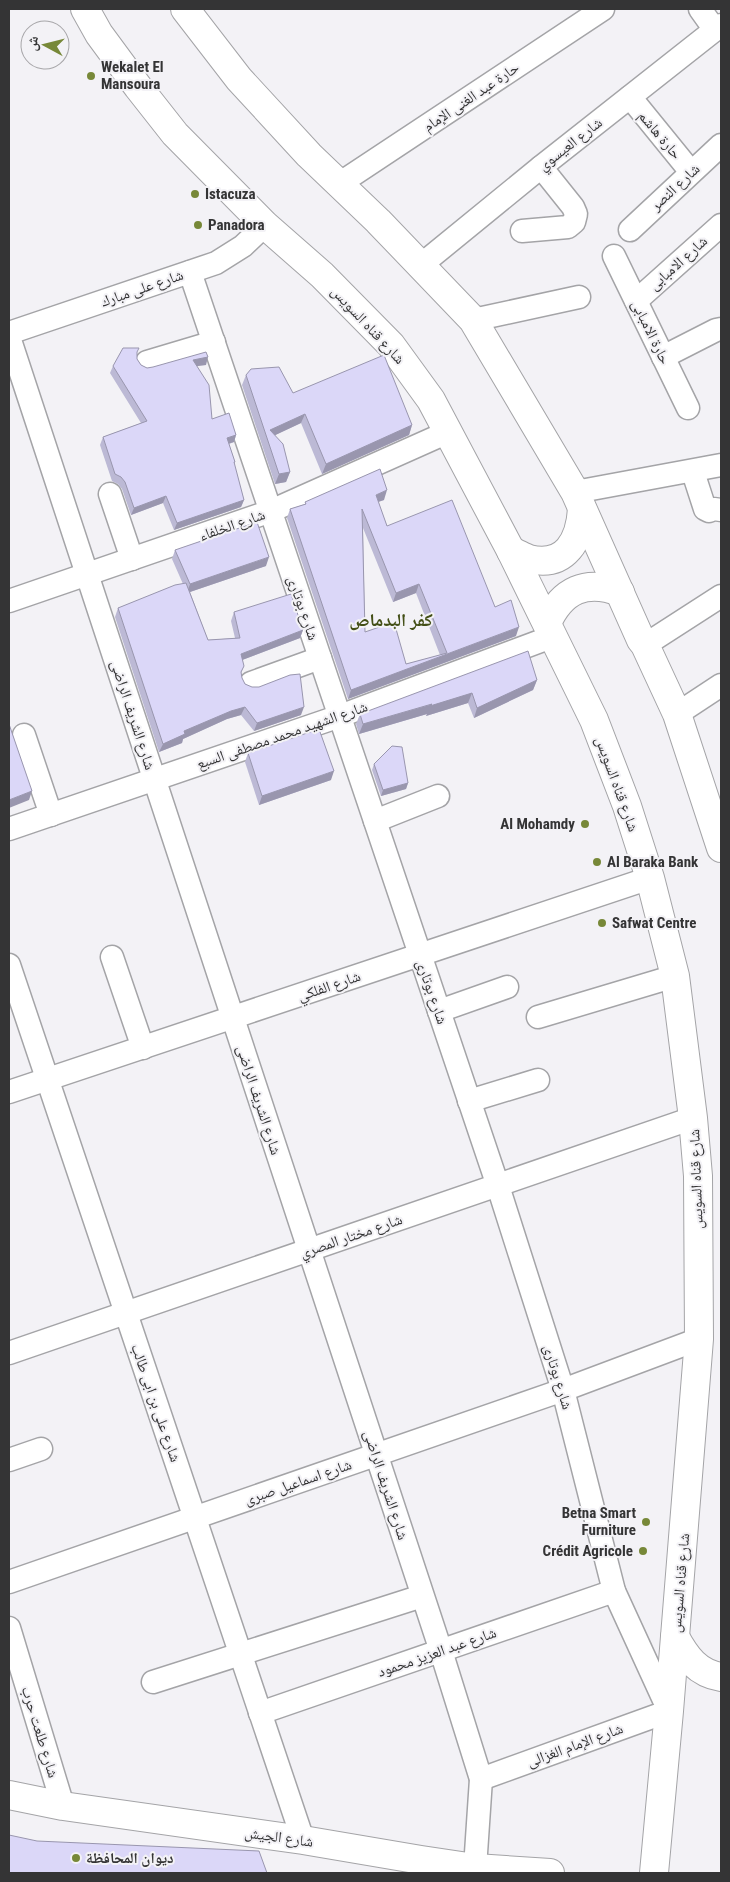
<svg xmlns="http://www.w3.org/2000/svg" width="730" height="1882" font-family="'Roboto Condensed','Noto Naskh Arabic',sans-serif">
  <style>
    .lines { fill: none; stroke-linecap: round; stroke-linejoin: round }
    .street-casing { stroke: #a4a4a7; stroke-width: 25 }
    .secondary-casing { stroke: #a4a4a7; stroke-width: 30 }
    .primary-casing { stroke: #a4a4a7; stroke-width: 30 }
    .street { stroke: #fff; stroke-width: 22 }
    .secondary { stroke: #fff; stroke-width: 28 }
    .primary { stroke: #fff; stroke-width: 28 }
    .wall { fill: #bcb9d5; fill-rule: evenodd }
    .shaded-wall { fill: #9996ae }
    .building { fill: #dbd7f8; stroke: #9996ae; fill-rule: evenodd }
    .poi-dot { fill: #778838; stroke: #f3f2f6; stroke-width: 2 }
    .labels { text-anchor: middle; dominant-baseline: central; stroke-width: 4; stroke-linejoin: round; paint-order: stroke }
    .poi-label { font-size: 15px; font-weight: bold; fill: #343435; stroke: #f3f2f6; text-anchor: start }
    .street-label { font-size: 15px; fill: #343435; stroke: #f3f2f6 }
    .quarter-label { font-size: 18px; font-weight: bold; fill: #434f16; stroke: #f3f2f6 }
  </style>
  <rect width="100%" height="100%" fill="#f3f2f6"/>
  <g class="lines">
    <!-- street casing -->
    <g class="street-casing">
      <g id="street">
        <path d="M700,9L715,30"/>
        <path d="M630,97L691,172"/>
        <path d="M339,184L603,9"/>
        <path d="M630,230L721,145"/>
        <path d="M522,231L568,227L574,222L576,214L573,207L541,167"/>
        <path d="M614,256L688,408"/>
        <path d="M421,265L541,167L721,25"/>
        <path d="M190,272L498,1186L563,1390L614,1591L669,1711L481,1779"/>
        <path d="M636,301L721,225"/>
        <path d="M473,320L579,297"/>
        <path d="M9,333L216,263L243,246L265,225"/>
        <path d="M9,337L441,1651L481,1779L475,1868"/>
        <path d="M663,357L716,330L721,329"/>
        <path d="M147,362L214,342"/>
        <path d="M693,472L705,509L709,511L714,509L721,510"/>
        <path d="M575,492L721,465"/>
        <path d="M110,494L132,559"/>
        <path d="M9,601L271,511L448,432"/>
        <path d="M645,645L721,596"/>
        <path d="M251,683L320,658"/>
        <path d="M677,714L721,685"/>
        <path d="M24,735L51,815"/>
        <path d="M375,821L438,796"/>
        <path d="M9,829L340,716L554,636"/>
        <path d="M112,957L143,1048"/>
        <path d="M9,965L303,1840"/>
        <path d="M439,1011L507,987"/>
        <path d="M538,1017L675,976"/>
        <path d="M9,1092L650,878"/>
        <path d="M469,1101L538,1080"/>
        <path d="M9,1353L693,1118"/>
        <path d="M9,1460L41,1449"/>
        <path d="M9,1582L563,1390L699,1339"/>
        <path d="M9,1628L63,1806"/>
        <path d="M153,1682L422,1596"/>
        <path d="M260,1713L614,1591"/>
      </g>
    </g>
    <!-- secondary casing -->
    <g class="secondary-casing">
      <g id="secondary">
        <path d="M85,9L99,34L138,87L175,134L265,225L322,275L391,345L431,400L511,551L594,720L627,806L650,878L675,976L693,1118L698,1176L699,1339L669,1711L654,1873"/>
        <path d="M185,9L239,79L309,155L378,221L473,320L575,492L641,640L645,645L677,714L721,848"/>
        <path d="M511,551C517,553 523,557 529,559C566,568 580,540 582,509"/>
        <path d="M547,623C562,590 586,579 620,592"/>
        <path d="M675,1637C686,1657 697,1673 721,1677"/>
      </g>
    </g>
    <!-- primary casing -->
    <g class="primary-casing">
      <path id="primary" d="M9,1795L63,1806L303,1840L421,1860L475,1868L550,1873"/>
    </g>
    <!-- street -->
    <use href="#street" class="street"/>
    <!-- secondary -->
    <use href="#secondary" class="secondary"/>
    <!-- primary -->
    <use href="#primary" class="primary"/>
  </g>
  <!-- wall -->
  <g class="wall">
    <path d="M137,353V359L141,365L147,368L206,365L197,366L212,419L236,435L234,442L229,444L235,462L234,465L244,500L241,507L174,530L163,503L131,515L122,489L118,484L112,481L100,445L103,437L141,423L110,373L113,366Z"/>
    <path d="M246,375L293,393L412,425L409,435L322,474L301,423L275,435L290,472L286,482L275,484L242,385Z"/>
    <path d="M384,500L378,502L387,526L495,607L516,636L348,699L287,518L290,509L305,504V502ZM363,528L393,602L416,593L440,655L406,664L365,632Z"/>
    <path d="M175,550L266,566L190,592L208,640L235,638L231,621L234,612L303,630L300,638L242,660L244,666L241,673L242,678L245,684L301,715L254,731L241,715L227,719L183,739L182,743L159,752L115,617L118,608L183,584L172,559Z"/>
    <path d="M537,680L533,690L474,718L468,703L426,716L427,714L359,734L356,724L360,714Z"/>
    <path d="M248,753L331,780L259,805L245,762Z"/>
    <path d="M374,764L408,783L406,789L381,796L372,770Z"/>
  </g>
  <!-- shaded-wall -->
  <g class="shaded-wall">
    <path d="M208,357L206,365L190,367L193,360Z"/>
    <path d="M305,414L301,423L267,439L270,430Z"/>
    <path d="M412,425L409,435L322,474L326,464Z"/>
    <path d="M236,435L234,442L224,445L227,438Z"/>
    <path d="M290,472L286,482L275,484L279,474Z"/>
    <path d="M387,490L384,500L372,504L376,495Z"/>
    <path d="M166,496L163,503L131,515L134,508Z"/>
    <path d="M244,500L241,507L174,530L177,523Z"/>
    <path d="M269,557L266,566L187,593L190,584Z"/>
    <path d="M419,584L416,593L393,602L396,593Z"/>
    <path d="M519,627L516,636L348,699L351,690Z"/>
    <path d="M303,630L300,638L237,662L241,654Z"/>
    <path d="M537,680L533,690L474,718L477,708Z"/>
    <path d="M472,693L468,703L426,716L427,714L359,734L363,724Z"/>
    <path d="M245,707L241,715L227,719L183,739L182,743L159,752L163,744L184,731L231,711Z"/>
    <path d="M304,707L301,715L254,731L257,723Z"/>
    <path d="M334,771L331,780L259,805L262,796Z"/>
    <path d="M408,783L406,789L381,796L383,790Z"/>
    <path d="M32,791L29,800L9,808V800Z"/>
  </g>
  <!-- building -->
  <g class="building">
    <path d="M123,348H139L137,352V359L141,365L147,368L153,367L206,352L208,357L193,360L209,385L212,419L229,413L236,435L227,438L235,462H234L244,500L177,523L166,496L134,508L125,482L121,477L115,474L103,437L147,421L113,366Z"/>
    <path d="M384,355L412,425L326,464L305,414L270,430L283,444L290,472L279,474L246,375L251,369L279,367L293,393Z"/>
    <path d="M380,469L387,490L376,495L387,526L452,500L495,607L511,600L519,627L351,690L290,509L306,504L305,502ZM362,509L396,593L419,584L447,653L406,664L394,622L365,632Z"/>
    <path d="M257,522L269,557L190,584L175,550Z"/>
    <path d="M186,583L208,640L240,638L234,612L291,594L303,630L241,654L244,666L241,672L242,678L245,684L252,687H259L290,675L300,674L304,707L257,723L245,707L231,711L184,731L185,734L163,744L118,608L175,585Z"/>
    <path d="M528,651L537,680L477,708L472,693L430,706L432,704L363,724L360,714Z"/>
    <path d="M9,724L32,791L9,800Z"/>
    <path d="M319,729L334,771L262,796L248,753Z"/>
    <path d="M392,746L402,747L408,783L383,790L374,764Z"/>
    <path d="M9,1835L37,1841L259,1851L267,1873H9Z"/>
  </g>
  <!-- markers -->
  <g class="poi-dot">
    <circle cx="91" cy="76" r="5"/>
    <circle cx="195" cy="194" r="5"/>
    <circle cx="198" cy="225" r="5"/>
    <circle cx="585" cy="824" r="5"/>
    <circle cx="597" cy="862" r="5"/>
    <circle cx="602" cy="923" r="5"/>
    <circle cx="646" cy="1522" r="5"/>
    <circle cx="643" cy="1551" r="5"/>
    <circle cx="76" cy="1858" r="5"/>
  </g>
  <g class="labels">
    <!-- poi labels -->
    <g class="poi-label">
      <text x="101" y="67">Wekalet El<tspan x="101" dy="17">Mansoura</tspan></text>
      <text x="205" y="194">Istacuza</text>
      <text x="208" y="225">Panadora</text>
      <text x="575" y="824" text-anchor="end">Al Mohamdy</text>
      <text x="607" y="862">Al Baraka Bank</text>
      <text x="612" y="923">Safwat Centre</text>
      <text x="636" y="1513" text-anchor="end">Betna Smart<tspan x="636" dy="17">Furniture</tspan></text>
      <text x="633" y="1551" text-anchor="end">Crédit Agricole</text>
      <text x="86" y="1858">ديوان المحافظة</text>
    </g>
    <!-- street labels -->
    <g class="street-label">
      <text transform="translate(471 97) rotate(-34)">حارة عبد الغنى الإمام</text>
      <text transform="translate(660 135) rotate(50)">حارة هاشم</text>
      <text transform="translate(570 144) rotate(-38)">شارع العيسوي</text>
      <text transform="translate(675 187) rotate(-43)">شارع النصر</text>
      <text transform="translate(678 263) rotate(-42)">شارع الامبابى</text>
      <text transform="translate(142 288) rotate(-19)">شارع على مبارك</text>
      <text transform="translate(368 325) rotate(47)">شارع قناه السويس</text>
      <text transform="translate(651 332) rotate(64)">حارة الامبابى</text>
      <text transform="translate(232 525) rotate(-19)">شارع الخلفاء</text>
      <text transform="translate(303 608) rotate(71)">شارع بوتارى</text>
      <text transform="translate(133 715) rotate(72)">شارع الشريف الراضى</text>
      <text transform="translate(282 735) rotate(-19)">شارع الشهيد محمد مصطفى السبع</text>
      <text transform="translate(617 784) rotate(70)">شارع قناه السويس</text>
      <text transform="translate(329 986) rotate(-19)">شارع الفلكي</text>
      <text transform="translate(432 992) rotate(71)">شارع بوتارى</text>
      <text transform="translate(259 1100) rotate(72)">شارع الشريف الراضى</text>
      <text transform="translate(696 1179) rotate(-92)">شارع قناه السويس</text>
      <text transform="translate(351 1236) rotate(-19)">شارع مختار المصري</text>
      <text transform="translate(558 1377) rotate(73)">شارع بوتارى</text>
      <text transform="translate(156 1403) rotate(71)">شارع على بن ابى طالب</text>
      <text transform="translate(298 1482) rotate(-19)">شارع اسماعيل صبرى</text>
      <text transform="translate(386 1485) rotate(72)">شارع الشريف الراضى</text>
      <text transform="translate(680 1583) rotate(-85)">شارع قناه السويس</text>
      <text transform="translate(437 1652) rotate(-19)">شارع عبد العزيز محمود</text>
      <text transform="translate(40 1732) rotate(73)">شارع طلعت حرب</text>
      <text transform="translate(575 1745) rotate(-20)">شارع الإمام الغزالى</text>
      <text transform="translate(279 1837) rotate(8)">شارع الجيش</text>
    </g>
    <!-- quarter labels -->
    <g class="quarter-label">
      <text x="391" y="619">كفر البدماص</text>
    </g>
  </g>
  <!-- border -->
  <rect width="730" height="1882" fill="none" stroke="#343435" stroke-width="20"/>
  <!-- north arrow -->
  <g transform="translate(45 45) rotate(277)"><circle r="24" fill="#f3f2f6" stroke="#a7a6a9"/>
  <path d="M0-4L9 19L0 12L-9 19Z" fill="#778838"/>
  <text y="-8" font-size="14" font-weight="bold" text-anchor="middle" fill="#343435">ش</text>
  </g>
</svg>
